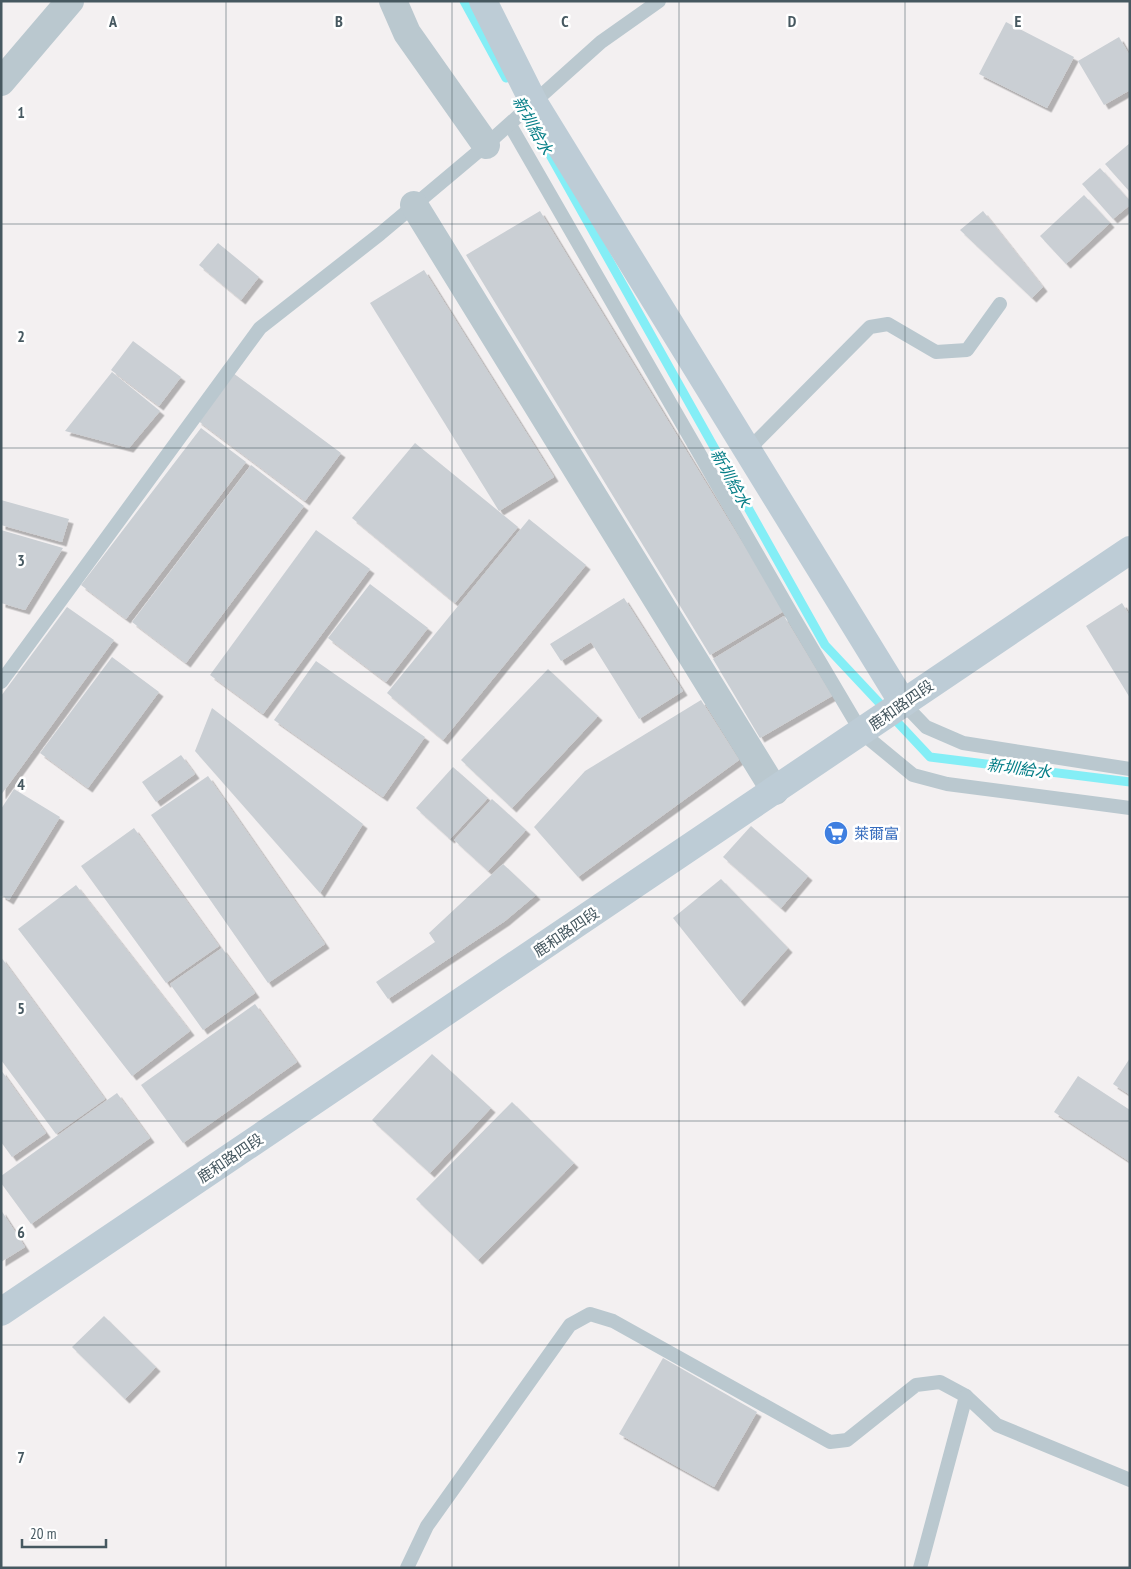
<svg xmlns="http://www.w3.org/2000/svg" width="1131" height="1569" font-family="'PT Sans Narrow','Noto Sans TC',sans-serif">
  <style>
    .lines { fill: none; stroke-linecap: round; stroke-linejoin: round }
    .stream { stroke: #84eef6; stroke-width: 9 }
    .building { fill: #cacfd4; filter: url(#shadow) }
    .lane { stroke: #bac8cf; stroke-width: 14 }
    .street { stroke: #bac8cf; stroke-width: 28 }
    .secondary { stroke: #bdccd6; stroke-width: 28 }
    .grid { fill: none; stroke: #465860; stroke-width: 1; stroke-opacity: 0.55 }
    .labels { text-anchor: middle; dominant-baseline: central; stroke-width: 5; stroke-linejoin: round; paint-order: stroke }
    .street-label { font-size: 15px; fill: #465860; stroke: #fff }
    .shop-label { font-size: 15px; fill: #366cbe; stroke: #fff; text-anchor: start }
    .water-label { font-size: 16px; font-style: italic; fill: #057e87; stroke: #fff }
    .grid-label { font-size: 16px; text-anchor: middle; font-weight: bold; fill: #465860; stroke: #fff; stroke-width: 5; stroke-linejoin: round; paint-order: stroke }
  </style>
  <defs>
    <filter id="shadow"><feDropShadow dx="4.5" dy="4.5" stdDeviation="0" flood-color="#0004"/></filter>
  </defs>
  <rect width="100%" height="100%" fill="#f3f0f1"/>
  <g class="lines">
    <!-- stream -->
    <g class="stream">
      <path d="M464,1L506,78"/>
      <path d="M545,146L825,645L930,757L1130,782"/>
    </g>
  </g>
  <!-- building -->
  <g class="building">
    <path d="M1006,22L1074,57L1047,108L979,74Z"/>
    <path d="M1119,37L1130,56V90L1104,105L1078,61Z"/>
    <path d="M1130,143V192L1105,164Z"/>
    <path d="M1100,168L1130,201V205L1113,219L1082,184Z"/>
    <path d="M1084,195L1110,223L1066,264L1040,236Z"/>
    <path d="M540,211L784,611L710,655L466,255Z"/>
    <path d="M983,211L1043,287L1032,298L960,230Z"/>
    <path d="M218,243L259,277L241,300L199,265Z"/>
    <path d="M424,270L554,477L499,511L370,303Z"/>
    <path d="M133,341L181,377L159,406L111,370Z"/>
    <path d="M112,372L160,411L129,448L65,431Z"/>
    <path d="M233,373L341,453L305,501L197,420Z"/>
    <path d="M201,428L246,462L126,619L81,585Z"/>
    <path d="M415,443L518,527L455,603L352,518Z"/>
    <path d="M251,465L304,506L186,663L132,622Z"/>
    <path d="M1,500L69,519L62,542L1,525Z"/>
    <path d="M529,519L586,565L443,740L387,693Z"/>
    <path d="M1,530L63,548L25,610L1,603Z"/>
    <path d="M316,530L370,569L263,714L210,675Z"/>
    <path d="M370,584L428,628L386,682L328,638Z"/>
    <path d="M624,598L683,691L639,719L591,642L561,661L550,644Z"/>
    <path d="M1122,603L1130,616V698L1086,626Z"/>
    <path d="M67,607L114,640L1,795V696Z"/>
    <path d="M784,616L832,696L760,738L713,659Z"/>
    <path d="M112,657L159,692L88,788L40,753Z"/>
    <path d="M316,661L425,737L383,797L274,720Z"/>
    <path d="M548,669L598,716L512,808L461,760Z"/>
    <path d="M701,700L739,760L578,877L534,827L585,771Z"/>
    <path d="M212,708L363,824L320,893L195,751Z"/>
    <path d="M181,755L195,774L156,802L142,782Z"/>
    <path d="M453,767L488,798L450,839L416,808Z"/>
    <path d="M208,776L325,944L268,983L151,815Z"/>
    <path d="M14,789L60,817L9,900L1,895V809Z"/>
    <path d="M492,799L526,830L488,871L454,840Z"/>
    <path d="M751,826L808,876L781,908L723,857Z"/>
    <path d="M134,828L219,946L166,983L81,866Z"/>
    <path d="M503,864L536,895L505,921L388,999L376,982L435,942L429,933Z"/>
    <path d="M721,879L788,948L740,1002L673,918Z"/>
    <path d="M76,885L190,1031L132,1076L18,929Z"/>
    <path d="M222,948L255,993L203,1030L170,984Z"/>
    <path d="M1,957L105,1099L56,1134L1,1060Z"/>
    <path d="M255,1004L297,1062L183,1143L141,1085Z"/>
    <path d="M432,1054L491,1108L430,1173L372,1120Z"/>
    <path d="M1130,1058V1095L1113,1084Z"/>
    <path d="M1,1070L46,1133L12,1157L1,1142Z"/>
    <path d="M1078,1076L1130,1110V1162L1054,1112Z"/>
    <path d="M117,1093L150,1138L31,1224L1,1183V1176Z"/>
    <path d="M512,1102L574,1163L478,1260L416,1199Z"/>
    <path d="M1,1210L25,1247L1,1262Z"/>
    <path d="M104,1316L156,1367L125,1399L72,1347Z"/>
    <path d="M663,1358L757,1412L714,1487L619,1434Z"/>
  </g>
  <g class="lines">
    <!-- lane -->
    <g class="lane">
      <path d="M510,125L794,618L862,733L913,775L947,784L1130,808"/>
      <path d="M747,451L870,327L888,324L936,352L967,350L1000,304"/>
      <path d="M1,682L260,328L380,234L486,145L601,42L659,1"/>
      <path d="M903,703L926,727L963,743L1130,769"/>
      <path d="M407,1568L427,1526L570,1325L590,1314L613,1321L830,1442L847,1440L916,1385L940,1382L966,1396L997,1425L1130,1480"/>
      <path d="M920,1568L966,1396"/>
    </g>
    <!-- street -->
    <g class="street">
      <path d="M393,1L407,33L486,145"/>
      <path d="M1,82L70,1"/>
      <path d="M414,205L775,791"/>
    </g>
    <!-- secondary -->
    <g class="secondary">
      <path d="M483,1L534,103L903,703"/>
      <path d="M1,1312L1130,550"/>
    </g>
  </g>
  <!-- grid -->
  <path class="grid" d="M226,1V1568M452,1V1568M679,1V1568M905,1V1568M1,224H1130M1,448H1130M1,672H1130M1,897H1130M1,1121H1130M1,1345H1130"/>
  <!-- icons -->
  <defs>
    <g id="supermarket-disc" transform="scale(1.25)"><circle r="9.5" fill="#3f7fe0" stroke="#fff"/><path d="M-6-5.5h2.5l.6 2H6L4.5 2H-2.5L-4.4-4H-6ZM-1.5 3.2a1.3 1.3 0 1 0 .1 0ZM3 3.2a1.3 1.3 0 1 0 .1 0Z" fill="#fff"/></g>
  </defs>
  <g fill-rule="evenodd">
    <use href="#supermarket-disc" x="836" y="833"/>
  </g>
  <g class="labels">
    <!-- street labels -->
    <g class="street-label">
      <text transform="translate(901 705) rotate(-35)">鹿和路四段</text>
      <text transform="translate(566 932) rotate(-34)">鹿和路四段</text>
      <text transform="translate(230 1158) rotate(-34)">鹿和路四段</text>
    </g>
    <!-- shop labels -->
    <g class="shop-label">
      <text x="854" y="833">萊爾富</text>
    </g>
    <!-- water labels -->
    <g class="water-label">
      <text transform="translate(533 125) rotate(61)">新圳給水</text>
      <text transform="translate(731 478) rotate(61)">新圳給水</text>
      <text transform="translate(1019 768) rotate(7)">新圳給水</text>
    </g>
  </g>
  <g class="grid-label">
    <text x="113" y="27">A</text>
    <text x="339" y="27">B</text>
    <text x="565" y="27">C</text>
    <text x="792" y="27">D</text>
    <text x="1018" y="27">E</text>
    <text x="21" y="118">1</text>
    <text x="21" y="342">2</text>
    <text x="21" y="566">3</text>
    <text x="21" y="790">4</text>
    <text x="21" y="1014">5</text>
    <text x="21" y="1238">6</text>
    <text x="21" y="1463">7</text>
  </g>
  <!-- border -->
  <rect width="1131" height="1569" fill="none" stroke="#465860" stroke-width="5"/>
  <!-- scale -->
  <path d="M22 1539v8h84v-8" fill="none" stroke="#465860" stroke-width="2.5"/>
  <text x="30" y="1539" font-size="15" fill="#465860" stroke="#ffffff" stroke-width="4" paint-order="stroke">20 m</text>
</svg>
